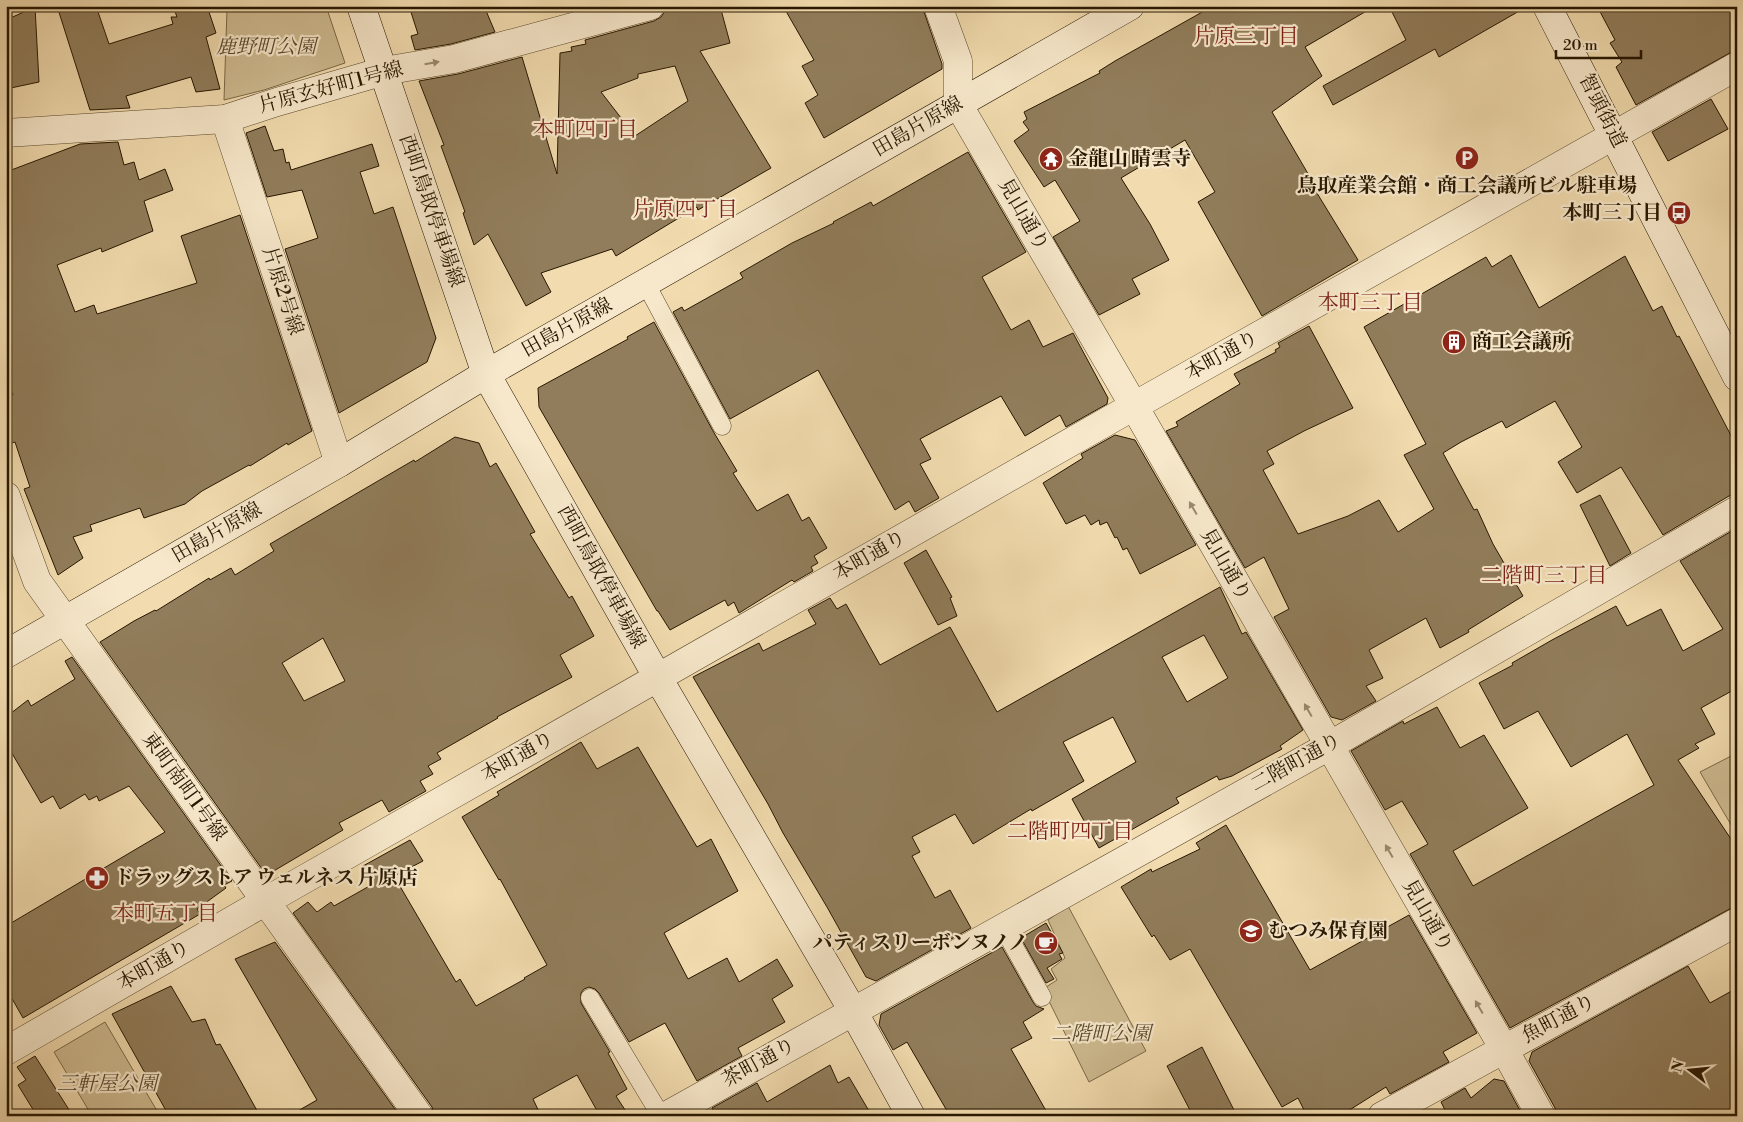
<svg xmlns="http://www.w3.org/2000/svg" width="1743" height="1122" font-family="'Libre Bodoni','Noto Serif JP',serif">
  <style>
    .green { fill: #cfbb91; stroke: #7b6948 }
    .building { fill: #917d5b; stroke: #271700; fill-rule: evenodd }
    .lines { fill: none; stroke-linecap: round; stroke-linejoin: round }
    .lane-casing { stroke: #5a482c; stroke-width: 19 }
    .street-casing { stroke: #5a482c; stroke-width: 29 }
    .secondary-casing { stroke: #271700; stroke-width: 29 }
    .lane { stroke: #f7e8cb; stroke-width: 18 }
    .street { stroke: #f7e8cb; stroke-width: 28 }
    .secondary { stroke: #f7e8cb; stroke-width: 28 }
    .oneway { fill: #998a70 }
    .labels { text-anchor: middle; dominant-baseline: central; stroke-width: 4.5; stroke-linejoin: round; paint-order: stroke }
    .park-label { font-size: 20px; font-style: italic; fill: #59482c; stroke: #f7e8cb }
    .street-label { font-size: 20px; fill: #271700; stroke: #f7e8cb }
    .poi-label { font-size: 20px; font-weight: bold; fill: #271700; stroke: #f7e8cb; text-anchor: start }
    .neighbourhood-label { font-size: 21px; fill: #7a1f14; stroke: #f7e8cb }
  </style>
  <rect width="100%" height="100%" fill="#f2dcaf"/>
  <filter id="stains"><feTurbulence type="fractalNoise" baseFrequency=".004" numOctaves="4"/><feColorMatrix values="0 0 0 0 .2 0 0 0 0 .09 0 0 0 0 .02 0 0 0 .5 -.17"/></filter>
  <radialGradient id="worn" r=".72"><stop offset=".6" stop-color="#630" stop-opacity="0"/><stop offset="1" stop-color="#630" stop-opacity=".3"/></radialGradient>
  <!-- green -->
  <g class="green">
    <path d="M232,6H326L345,63L264,90L224,100L227,10Z"/>
    <path d="M1737,753V835L1700,772Z"/>
    <path d="M1068,906L1146,1051L1089,1082L1043,989L1057,980L1051,969L1065,958L1048,920Z"/>
    <path d="M105,1022L160,1116H92L54,1052Z"/>
  </g>
  <!-- building -->
  <g class="building">
    <path d="M57,6H96L109,44L173,24L171,17H177L173,6H207L216,33L206,37L220,89L196,92L191,77L126,96L130,108L90,110Z"/>
    <path d="M409,6H484L495,32L451,44L415,50L411,36L418,34Z"/>
    <path d="M683,6H720L730,43L700,51L771,168L698,210L697,207L616,256L612,249L541,273L551,292L526,306L488,234L474,245L463,213L465,212L441,146L444,145L419,81L458,74L522,57L557,174L560,53L572,51L571,47L586,44L585,40L654,21L661,17L665,11ZM675,66L688,101L635,136L601,92L638,78V74Z"/>
    <path d="M783,6H922L942,64V69L824,138L805,103L818,95L802,66L814,60Z"/>
    <path d="M1213,6H1375L1305,47L1322,76L1272,112L1314,184L1312,185L1358,260L1262,316L1198,202L1215,192L1185,140L1121,178L1150,224L1169,260L1132,279L1140,294L1099,315L1053,237L1080,221L1055,180L1044,187L1014,141L1029,130L1023,122L1027,119L1024,112L1100,73L1099,71L1115,61Z"/>
    <path d="M1389,6H1528L1439,57L1435,49L1333,105L1323,86L1406,40Z"/>
    <path d="M1597,6H1731L1737,16V49L1636,105L1616,67L1622,62L1610,43L1615,40Z"/>
    <path d="M35,7L39,82L6,89V20Z"/>
    <path d="M1711,99L1728,129L1668,161L1652,132Z"/>
    <path d="M265,126L274,151L283,149L286,163L289,162L291,170L372,144L379,166L360,172L374,214L393,207L436,338L427,362L339,413L285,249L318,238L302,190L267,197L246,133Z"/>
    <path d="M118,142L124,165L134,162L139,180L165,169L173,190L144,201L153,231L102,252L101,248L57,265L75,312L94,305L97,314L197,283L181,236L240,215L312,431L288,445L287,443L250,466L249,465L202,491L185,504L144,518L140,508L90,525L92,531L73,537L83,558L58,575L24,489L30,487L15,442L6,445V397L13,395L6,375V172L80,144Z"/>
    <path d="M968,152L1026,252L982,277L1011,330L1029,320L1043,347L1073,333L1108,398L1107,404L1066,427L1060,415L1025,436L1001,396L920,439L931,459L920,464L939,498L915,512L909,501L895,510L818,370L730,419L673,312L682,307L684,311L743,278L740,273L792,243L834,223L833,222L871,202L873,206Z"/>
    <path d="M1511,255L1539,308L1625,256L1653,311L1662,306L1677,337L1679,336L1737,447V494L1729,496L1663,535L1621,467L1577,493L1558,462L1582,447L1555,401L1506,428L1502,421L1461,442L1443,453L1474,510L1477,509L1493,544L1523,596L1468,630L1469,632L1440,648L1426,618L1369,650L1383,678L1366,686L1376,701L1342,720L1331,717L1274,617L1289,609L1264,557L1245,568L1166,431L1178,426L1176,422L1240,384L1234,374L1276,352L1275,350L1280,347L1278,343L1309,326L1353,408L1304,431L1267,451L1274,464L1263,470L1298,534L1348,516L1379,500L1398,532L1434,509L1404,455L1426,444L1364,327L1486,257L1492,267Z"/>
    <path d="M654,322L713,431L737,471L733,473L757,511L788,494L802,521L809,517L827,548L814,556L818,563L811,567L813,571L794,582L792,580L739,613L734,602L728,606L725,600L670,630L658,611H657L539,407L538,388L628,339L627,337Z"/>
    <path d="M1115,435L1135,440L1196,545L1140,574L1127,548L1123,550L1117,537L1115,538L1107,522L1100,525L1099,520L1091,525L1085,515L1066,524L1043,483L1083,458L1081,454Z"/>
    <path d="M455,437L479,443L490,467L496,463L535,532L530,534L569,598L572,596L594,636L560,655L572,677L497,717L498,718L437,753L441,759L428,766L433,774L420,781L426,791L389,812L382,800L339,823L343,830L272,872L262,869L100,642L134,621L155,610L156,611L209,578L210,580L231,568L235,575L274,551L270,544L414,460L415,462ZM323,638L345,681L304,701L282,663Z"/>
    <path d="M1600,495L1631,553L1610,566L1580,505Z"/>
    <path d="M1737,528V688L1701,708L1715,734L1695,744L1699,748L1678,760L1737,848V905L1510,1028L1410,854L1428,844L1402,801L1385,810L1351,751L1403,721L1404,724L1437,707L1460,748L1484,735L1528,808L1453,851L1473,886L1654,785L1627,734L1571,767L1538,711L1504,729L1479,683L1513,665L1512,663L1552,640L1616,606L1627,626L1661,609L1683,651L1723,629L1680,561Z"/>
    <path d="M926,550L952,597L950,598L957,616L938,625L904,563Z"/>
    <path d="M1220,587L1242,634L1246,632L1303,730L1280,746L1282,749L1232,776L1219,780L1217,776L1176,798L1179,803L1099,848L1072,799L1136,762L1113,717L1063,742L1084,781L1032,811L1031,809L973,844L955,814L912,837L920,852L912,856L935,898L950,890L971,928L876,981L866,977L827,907L783,833L768,804L693,677L759,643L763,651L816,624L808,610L830,598L837,609L846,604L880,665L950,627L997,712ZM1204,635L1228,678L1187,702L1162,657Z"/>
    <path d="M72,657L232,881L224,885L226,888L197,909L200,914L23,1018L6,988V926L165,832L129,786L99,801L97,796L89,800L85,794L60,809L53,796L41,803L6,743V717L28,700L31,706L75,679L65,661Z"/>
    <path d="M581,742L597,769L638,747L697,847L711,839L738,891L664,933L688,979L727,958L739,982L777,959L793,986L772,999L785,1022L738,1048L742,1056L697,1081L665,1023L629,1042L599,993L595,989L589,987L584,989L581,993V1003L610,1052L608,1053L627,1089L616,1096L629,1116H600L577,1075L533,1099L541,1116H434L432,1107L293,913L308,902L317,912L331,902L334,906L373,884L363,866L410,840L423,861L394,876L456,982L460,979L476,1006L525,979L524,978L547,965L500,879L499,880L462,817L499,795L497,792Z"/>
    <path d="M1226,825L1310,970L1409,915L1477,1033L1443,1052L1449,1062L1390,1094L1386,1087L1340,1116H1307L1298,1098L1282,1107L1190,949L1170,960L1154,935L1152,937L1121,887L1151,869L1152,872L1200,849L1196,843Z"/>
    <path d="M1046,923L1063,953L1059,954L1062,959L1047,968L1054,979L1046,983L1021,938Z"/>
    <path d="M275,942L400,1116H289L317,1100L235,959Z"/>
    <path d="M1002,947L1033,1002L1036,1006L1044,1009L1023,1022L1032,1038L1011,1049L1049,1116H950L907,1042L893,1050L879,1025L881,1014Z"/>
    <path d="M1688,966L1710,1003L1737,988V1116H1557L1555,1108L1529,1061L1532,1052Z"/>
    <path d="M171,986L192,1022L205,1019L216,1045L220,1044L260,1116H169L112,1014Z"/>
    <path d="M1202,1047L1237,1116H1193L1167,1066Z"/>
    <path d="M35,1056L73,1116H37L18,1085L26,1080L17,1067Z"/>
    <path d="M830,1065L838,1083L849,1077L872,1116H716L712,1108L757,1083L767,1102Z"/>
    <path d="M1494,1079L1504,1081L1523,1116H1448L1441,1102L1465,1088L1471,1098Z"/>
  </g>
  <g class="lines">
    <!-- lane casing -->
    <g class="lane-casing">
      <g id="lane">
        <path d="M646,284L722,426"/>
        <path d="M1003,927L1042,997"/>
        <path d="M590,998L661,1116"/>
      </g>
    </g>
    <!-- street casing -->
    <g class="street-casing">
      <g id="street">
        <path d="M938,6L958,61V104L1134,406L1504,1049L1541,1116"/>
        <path d="M225,119L339,463"/>
        <path d="M6,133L225,119L277,102L384,71L454,59L650,6"/>
        <path d="M6,496L37,581L419,1116"/>
        <path d="M6,1051L266,901L1134,406L1737,66"/>
        <path d="M666,1116L1329,746L1737,510"/>
        <path d="M1382,1116L1737,922"/>
      </g>
    </g>
    <!-- secondary casing -->
    <g class="secondary-casing">
      <g id="secondary">
        <path d="M361,6L486,374L658,678L853,1011L911,1116"/>
        <path d="M1547,6L1737,377"/>
        <path d="M6,654L339,463L486,374L1130,6"/>
      </g>
    </g>
    <!-- lane -->
    <use href="#lane" class="lane"/>
    <!-- street -->
    <use href="#street" class="street"/>
    <!-- secondary -->
    <use href="#secondary" class="secondary"/>
  </g>
  <!-- one-way arrows -->
  <defs><path id="oneway-solid" d="M-6-.8H1V-3.2L6.5 0L1 3.2V.8H-6Z" transform="scale(1.25)"/></defs>
  <g class="oneway">
    <use href="#oneway-solid" transform="translate(432 63) rotate(-10)"/>
    <use href="#oneway-solid" transform="translate(1193 508) rotate(-120)"/>
    <use href="#oneway-solid" transform="translate(1308 710) rotate(-120)"/>
    <use href="#oneway-solid" transform="translate(1389 851) rotate(-120)"/>
    <use href="#oneway-solid" transform="translate(1479 1007) rotate(-120)"/>
  </g>
  <!-- icons -->
  <defs>
    <g id="parking-disc" transform="scale(1.25)"><circle r="9.5" fill="#8f2418" stroke="#f7e8cb"/><path d="M-3.5-5.5H1a3.5 3.5 0 0 1 0 7H-1V5.5H-3.5ZM-1-3.4V-.6H.8a1.4 1.4 0 0 0 0-2.8Z" fill="#fff"/></g>
    <g id="temple-disc" transform="scale(1.25)"><circle r="9.5" fill="#8f2418" stroke="#f7e8cb"/><path d="M0-6L5-2H3V0L6.5 2.5H4V6H1.5V3h-3V6H-4V2.5H-6.5L-3 0V-2H-5Z" fill="#fff"/></g>
    <g id="bus-disc" transform="scale(1.25)"><circle r="9.5" fill="#8f2418" stroke="#f7e8cb"/><path d="M-5-6H5V4H4V6H2V4H-2V6H-4V4H-5ZM-3.5-4V0h7V-4ZM-3.5 1.2v1.5H-2V1.2ZM2 1.2v1.5H3.5V1.2Z" fill="#fff"/></g>
    <g id="building-disc" transform="scale(1.25)"><circle r="9.5" fill="#8f2418" stroke="#f7e8cb"/><path d="M-4-6H4V6H1V3H-1V6H-4ZM-2.5-4.3h1.7v1.8h-1.7ZM.8-4.3h1.7v1.8H.8ZM-2.5-1h1.7V.8h-1.7ZM.8-1h1.7V.8H.8Z" fill="#fff"/></g>
    <g id="pharmacy-disc" transform="scale(1.25)"><circle r="9.5" fill="#8f2418" stroke="#f7e8cb"/><path d="M-2-6h4v4h4v4h-4v4h-4v-4h-4v-4h4Z" fill="#fff"/></g>
    <g id="school-disc" transform="scale(1.25)"><circle r="9.5" fill="#8f2418" stroke="#f7e8cb"/><path d="M0-5L7-2L0 1L-7-2ZM-4 1L0 2.5L4 1V4Q0 6-4 4Z" fill="#fff"/></g>
    <g id="cafe-disc" transform="scale(1.25)"><circle r="9.5" fill="#8f2418" stroke="#f7e8cb"/><path d="M-5.5-4.5H6V0H3Q3 3.5 0 3.5H-2.5Q-5.5 3.5-5.5 0ZM3-3.2v2h1.7v-2ZM-6 4.5H4V6H-6Z" fill="#fff"/></g>
  </defs>
  <g fill-rule="evenodd">
    <use href="#parking-disc" x="1467" y="158"/>
    <use href="#temple-disc" x="1051" y="159"/>
    <use href="#bus-disc" x="1679" y="213"/>
    <use href="#building-disc" x="1454" y="342"/>
    <use href="#pharmacy-disc" x="97" y="878"/>
    <use href="#school-disc" x="1251" y="931"/>
    <use href="#cafe-disc" x="1046" y="943"/>
  </g>
  <g class="labels">
    <!-- park labels -->
    <g class="park-label">
      <text x="266" y="47">鹿野町公園</text>
      <text x="1101" y="1034">二階町公園</text>
      <text x="107" y="1084">三軒屋公園</text>
    </g>
    <!-- street labels -->
    <g class="street-label">
      <text transform="translate(331 88) rotate(-15)">片原玄好町1号線</text>
      <text transform="translate(1602 111) rotate(63)">智頭街道</text>
      <text transform="translate(918 127) rotate(-30)">田島片原線</text>
      <text transform="translate(431 211) rotate(71)">西町鳥取停車場線</text>
      <text transform="translate(1023 215) rotate(60)">見山通り</text>
      <text transform="translate(282 291) rotate(72)">片原2号線</text>
      <text transform="translate(567 328) rotate(-29)">田島片原線</text>
      <text transform="translate(1222 356) rotate(-29)">本町通り</text>
      <text transform="translate(217 533) rotate(-30)">田島片原線</text>
      <text transform="translate(870 556) rotate(-30)">本町通り</text>
      <text transform="translate(1225 565) rotate(60)">見山通り</text>
      <text transform="translate(601 577) rotate(61)">西町鳥取停車場線</text>
      <text transform="translate(518 757) rotate(-30)">本町通り</text>
      <text transform="translate(1296 763) rotate(-29)">二階町通り</text>
      <text transform="translate(184 787) rotate(54)">東町南町1号線</text>
      <text transform="translate(1427 916) rotate(60)">見山通り</text>
      <text transform="translate(154 966) rotate(-30)">本町通り</text>
      <text transform="translate(1559 1019) rotate(-28)">魚町通り</text>
      <text transform="translate(759 1063) rotate(-29)">茶町通り</text>
    </g>
    <!-- poi labels -->
    <g class="poi-label">
      <text x="1068" y="159">金龍山 晴雲寺</text>
      <text x="1467" y="186" text-anchor="middle">鳥取産業会館・商工会議所ビル駐車場</text>
      <text x="1662" y="213" text-anchor="end">本町三丁目</text>
      <text x="1472" y="342">商工会議所</text>
      <text x="114" y="878">ドラッグストア ウェルネス 片原店</text>
      <text x="1268" y="931">むつみ保育園</text>
      <text x="1028" y="943" text-anchor="end">パティスリーボンヌノノ</text>
    </g>
    <!-- neighbourhood labels -->
    <g class="neighbourhood-label">
      <text x="1246" y="37">片原三丁目</text>
      <text x="585" y="130">本町四丁目</text>
      <text x="685" y="210">片原四丁目</text>
      <text x="1370" y="303">本町三丁目</text>
      <text x="1544" y="576">二階町三丁目</text>
      <text x="1070" y="832">二階町四丁目</text>
      <text x="165" y="914">本町五丁目</text>
    </g>
  </g>
  <!-- margin -->
  <rect width="1743" height="1122" fill="none" stroke="#f2dcaf" stroke-width="25"/>
  <rect x="8" y="8" width="1728" height="1107" fill="none" stroke="#271700" stroke-width="2.5"/>
  <rect x="12" y="12" width="1718" height="1097" fill="none" stroke="#271700"/>
  <!-- north arrow -->
  <g transform="translate(1690 1070) rotate(286)" stroke="#f7e8cb" stroke-width="4" paint-order="stroke">
  <path d="M0-4L9 19L0 12L-9 19Z" fill="#271700"/>
  <text y="-8" font-size="14" font-weight="bold" text-anchor="middle" fill="#271700">N</text>
  </g>
  <!-- scale -->
  <path d="M1556 50v8h85v-8" fill="none" stroke="#271700" stroke-width="2.5"/>
  <text x="1563" y="50" font-size="15" fill="#271700" stroke="#f7e8cb" stroke-width="4" paint-order="stroke">20 m</text>
  <rect width="100%" height="100%" filter="url(#stains)"/>
  <rect width="100%" height="100%" fill="url(#worn)"/>
</svg>
